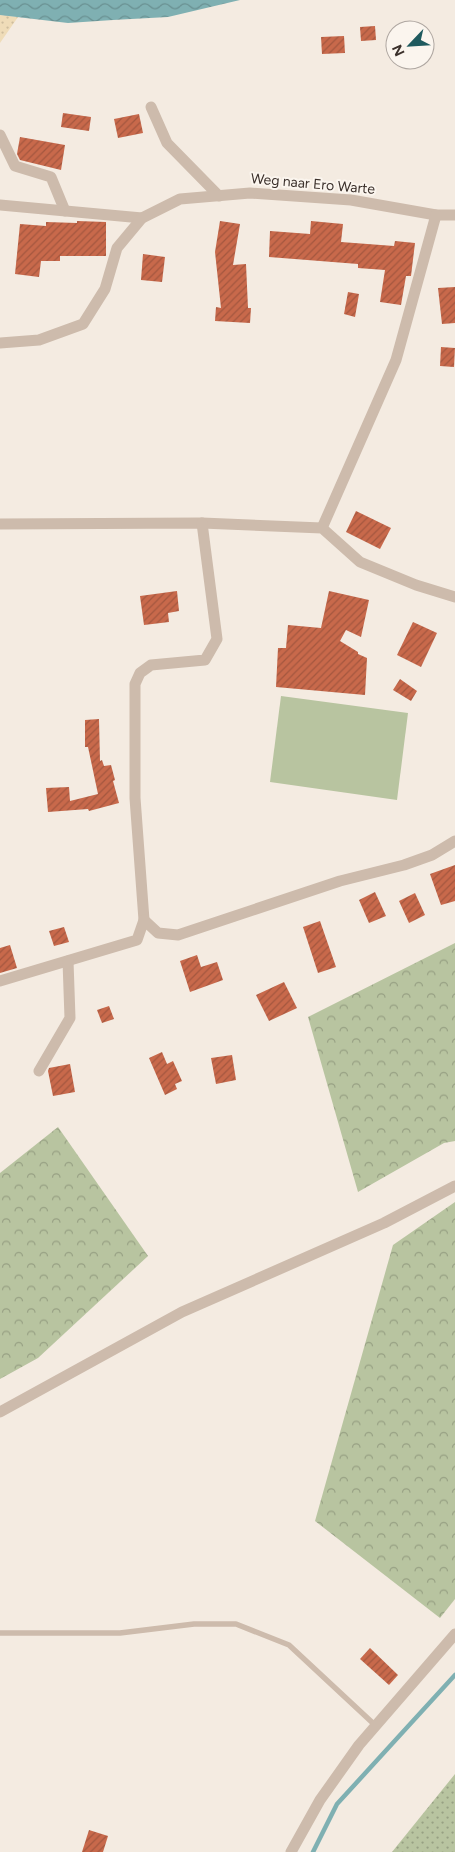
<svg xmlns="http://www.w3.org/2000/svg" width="455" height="1852" font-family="Figtree,sans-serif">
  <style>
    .grass { fill: url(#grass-dots) }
    .forest { fill: url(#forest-crowns) }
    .sand { fill: url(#sand-dots) }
    .garden { fill: #b8c4a0 }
    .water { fill: url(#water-waves) }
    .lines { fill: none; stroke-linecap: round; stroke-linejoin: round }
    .stream { stroke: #7fb0b2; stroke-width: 4.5 }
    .building { fill: url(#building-hatch) }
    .service { stroke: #cdbbac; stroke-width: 5.5 }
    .minor { stroke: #cdbbac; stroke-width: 11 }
    .labels { text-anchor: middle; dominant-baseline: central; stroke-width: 4; stroke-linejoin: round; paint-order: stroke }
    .street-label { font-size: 14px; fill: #3b302b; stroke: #fbf5ee }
  </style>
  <defs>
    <pattern id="grass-dots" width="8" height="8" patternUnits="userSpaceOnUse" patternTransform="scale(1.25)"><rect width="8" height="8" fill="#b8c4a0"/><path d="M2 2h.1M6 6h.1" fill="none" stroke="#97a083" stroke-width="1.8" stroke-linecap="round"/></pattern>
    <pattern id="forest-crowns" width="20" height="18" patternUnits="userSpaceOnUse" patternTransform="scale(1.25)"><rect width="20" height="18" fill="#b8c4a0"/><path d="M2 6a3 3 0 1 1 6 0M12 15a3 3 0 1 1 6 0" fill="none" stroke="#97a083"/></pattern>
    <pattern id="sand-dots" width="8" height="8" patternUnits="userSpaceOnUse" patternTransform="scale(1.25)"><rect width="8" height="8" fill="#efdcb8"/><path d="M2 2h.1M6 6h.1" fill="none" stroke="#cebd9e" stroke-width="1.8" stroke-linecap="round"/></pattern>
    <pattern id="water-waves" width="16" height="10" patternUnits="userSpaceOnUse" patternTransform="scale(1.25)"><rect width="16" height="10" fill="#7fb0b2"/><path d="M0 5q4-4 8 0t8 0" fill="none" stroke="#699091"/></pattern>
    <pattern id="building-hatch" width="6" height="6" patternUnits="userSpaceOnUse" patternTransform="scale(1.25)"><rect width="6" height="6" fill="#c8694b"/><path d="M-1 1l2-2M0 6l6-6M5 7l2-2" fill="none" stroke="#a4573f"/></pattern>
  </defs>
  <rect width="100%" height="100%" fill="#f4ebe1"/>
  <!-- grass -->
  <path class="grass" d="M455,1774V1852H392Z"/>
  <!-- forest -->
  <g class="forest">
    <path d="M455,943V1141L444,1143L358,1192L308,1017Z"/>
    <path d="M58,1127L148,1256L38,1358L0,1379V1173Z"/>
    <path d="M455,1202V1599L440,1618L315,1521L393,1245Z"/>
  </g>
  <!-- sand -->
  <path class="sand" d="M0,15L18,17L0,43Z"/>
  <!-- garden -->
  <path class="garden" d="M281,696L408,713L397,800L270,782Z"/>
  <!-- water -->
  <path class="water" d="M0,0H240L168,17L113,20L68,23L0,15Z"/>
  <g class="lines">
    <!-- stream -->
    <path class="stream" d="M313,1852L337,1804L455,1675"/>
  </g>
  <!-- building -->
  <g class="building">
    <path d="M375,26L376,40L361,41L360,27Z"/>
    <path d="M344,36L345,53L322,54L321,37Z"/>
    <path d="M63,113L91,117L89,131L61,127Z"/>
    <path d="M139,114L143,133L118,138L114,119Z"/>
    <path d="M20,137L65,145L61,170L20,160L17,154Z"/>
    <path d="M77,221L106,222V256H60V261H41L39,277L15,274L20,224L46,226V222L77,223Z"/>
    <path d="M220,221L240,224L233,265L246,264L248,308H251L250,323L215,321L216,307L221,308L215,252Z"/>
    <path d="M311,221L343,224L341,242L394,246L395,241L415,243L411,276H406L401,305L380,302L385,270L358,268V264L269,257L270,231L310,234Z"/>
    <path d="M143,254L165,257L162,282L141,280Z"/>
    <path d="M455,287V323L442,324L438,288Z"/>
    <path d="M348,292L359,294L355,317L344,314Z"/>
    <path d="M441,347L455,348L454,367L440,366Z"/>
    <path d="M356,511L391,528L380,549L346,532Z"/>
    <path d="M177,591L179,611L168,613L169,622L144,625L140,596Z"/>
    <path d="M329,591L369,600L361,637L346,630L340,641L358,652V654L367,658L365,695L276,687L278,648H286L288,625L321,628Z"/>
    <path d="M413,622L437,633L421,667L397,655Z"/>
    <path d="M400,679L417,691L411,701L393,690Z"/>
    <path d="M99,719L100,761L102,760L104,766L111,765L115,780L113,781L119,803L89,811L88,809L48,812L46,788L69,787L70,801L98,794L88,747H85V720Z"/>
    <path d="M455,865V901L441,905L430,874Z"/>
    <path d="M375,892L386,916L369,923L359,900Z"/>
    <path d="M415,893L425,915L409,923L399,901Z"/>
    <path d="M320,921L336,967L318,973L303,927Z"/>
    <path d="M64,927L69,942L54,946L49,931Z"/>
    <path d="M10,945L17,968L0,973V948Z"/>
    <path d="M197,955L201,967L217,962L223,980L190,992L180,961Z"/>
    <path d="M284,982L297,1008L269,1021L256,995Z"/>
    <path d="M109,1006L114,1019L102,1023L97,1010Z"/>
    <path d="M162,1052L167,1064L173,1061L182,1081L175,1084L177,1089L165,1095L149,1058Z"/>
    <path d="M232,1055L236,1080L216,1084L211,1058Z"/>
    <path d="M70,1064L75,1092L53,1096L48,1071L49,1068Z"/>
    <path d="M370,1648L398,1675L389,1685L360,1659Z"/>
    <path d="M89,1830L108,1836L103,1852H82Z"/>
  </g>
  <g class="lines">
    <!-- service -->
    <path class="service" d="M0,1633H120L194,1624H236L289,1645L376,1726"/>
    <!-- minor -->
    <g class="minor">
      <path d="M151,107L167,143L219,196"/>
      <path d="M0,135L15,166L51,177L65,211"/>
      <path d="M0,205L142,218"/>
      <path d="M0,343L39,340L83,324L105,289L117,248L142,218L180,199L250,193L351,200L436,215H455"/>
      <path d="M0,524L202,523L322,528L360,562L416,585L455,597"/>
      <path d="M322,528L396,360L436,215"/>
      <path d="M144,920L135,798V684L140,673L151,665L205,660L217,639L202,523"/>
      <path d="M0,981L137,940L144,920L158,933L178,935L340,881L404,865L432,855L455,841"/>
      <path d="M39,1071L70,1018L68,961"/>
      <path d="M0,1412L182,1312L384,1223L455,1186"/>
      <path d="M291,1852L320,1800L359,1745L455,1634"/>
    </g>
  </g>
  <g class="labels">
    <!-- street labels -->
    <g class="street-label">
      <text transform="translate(313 184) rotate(5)">Weg naar Ero Warte</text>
    </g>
  </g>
  <!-- north arrow -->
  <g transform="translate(410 45) rotate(245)"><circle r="24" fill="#fbf5ee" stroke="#aea6a0"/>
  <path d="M0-4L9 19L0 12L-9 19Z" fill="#1f5a5e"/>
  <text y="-8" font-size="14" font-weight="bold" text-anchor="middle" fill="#3b302b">N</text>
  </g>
</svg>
